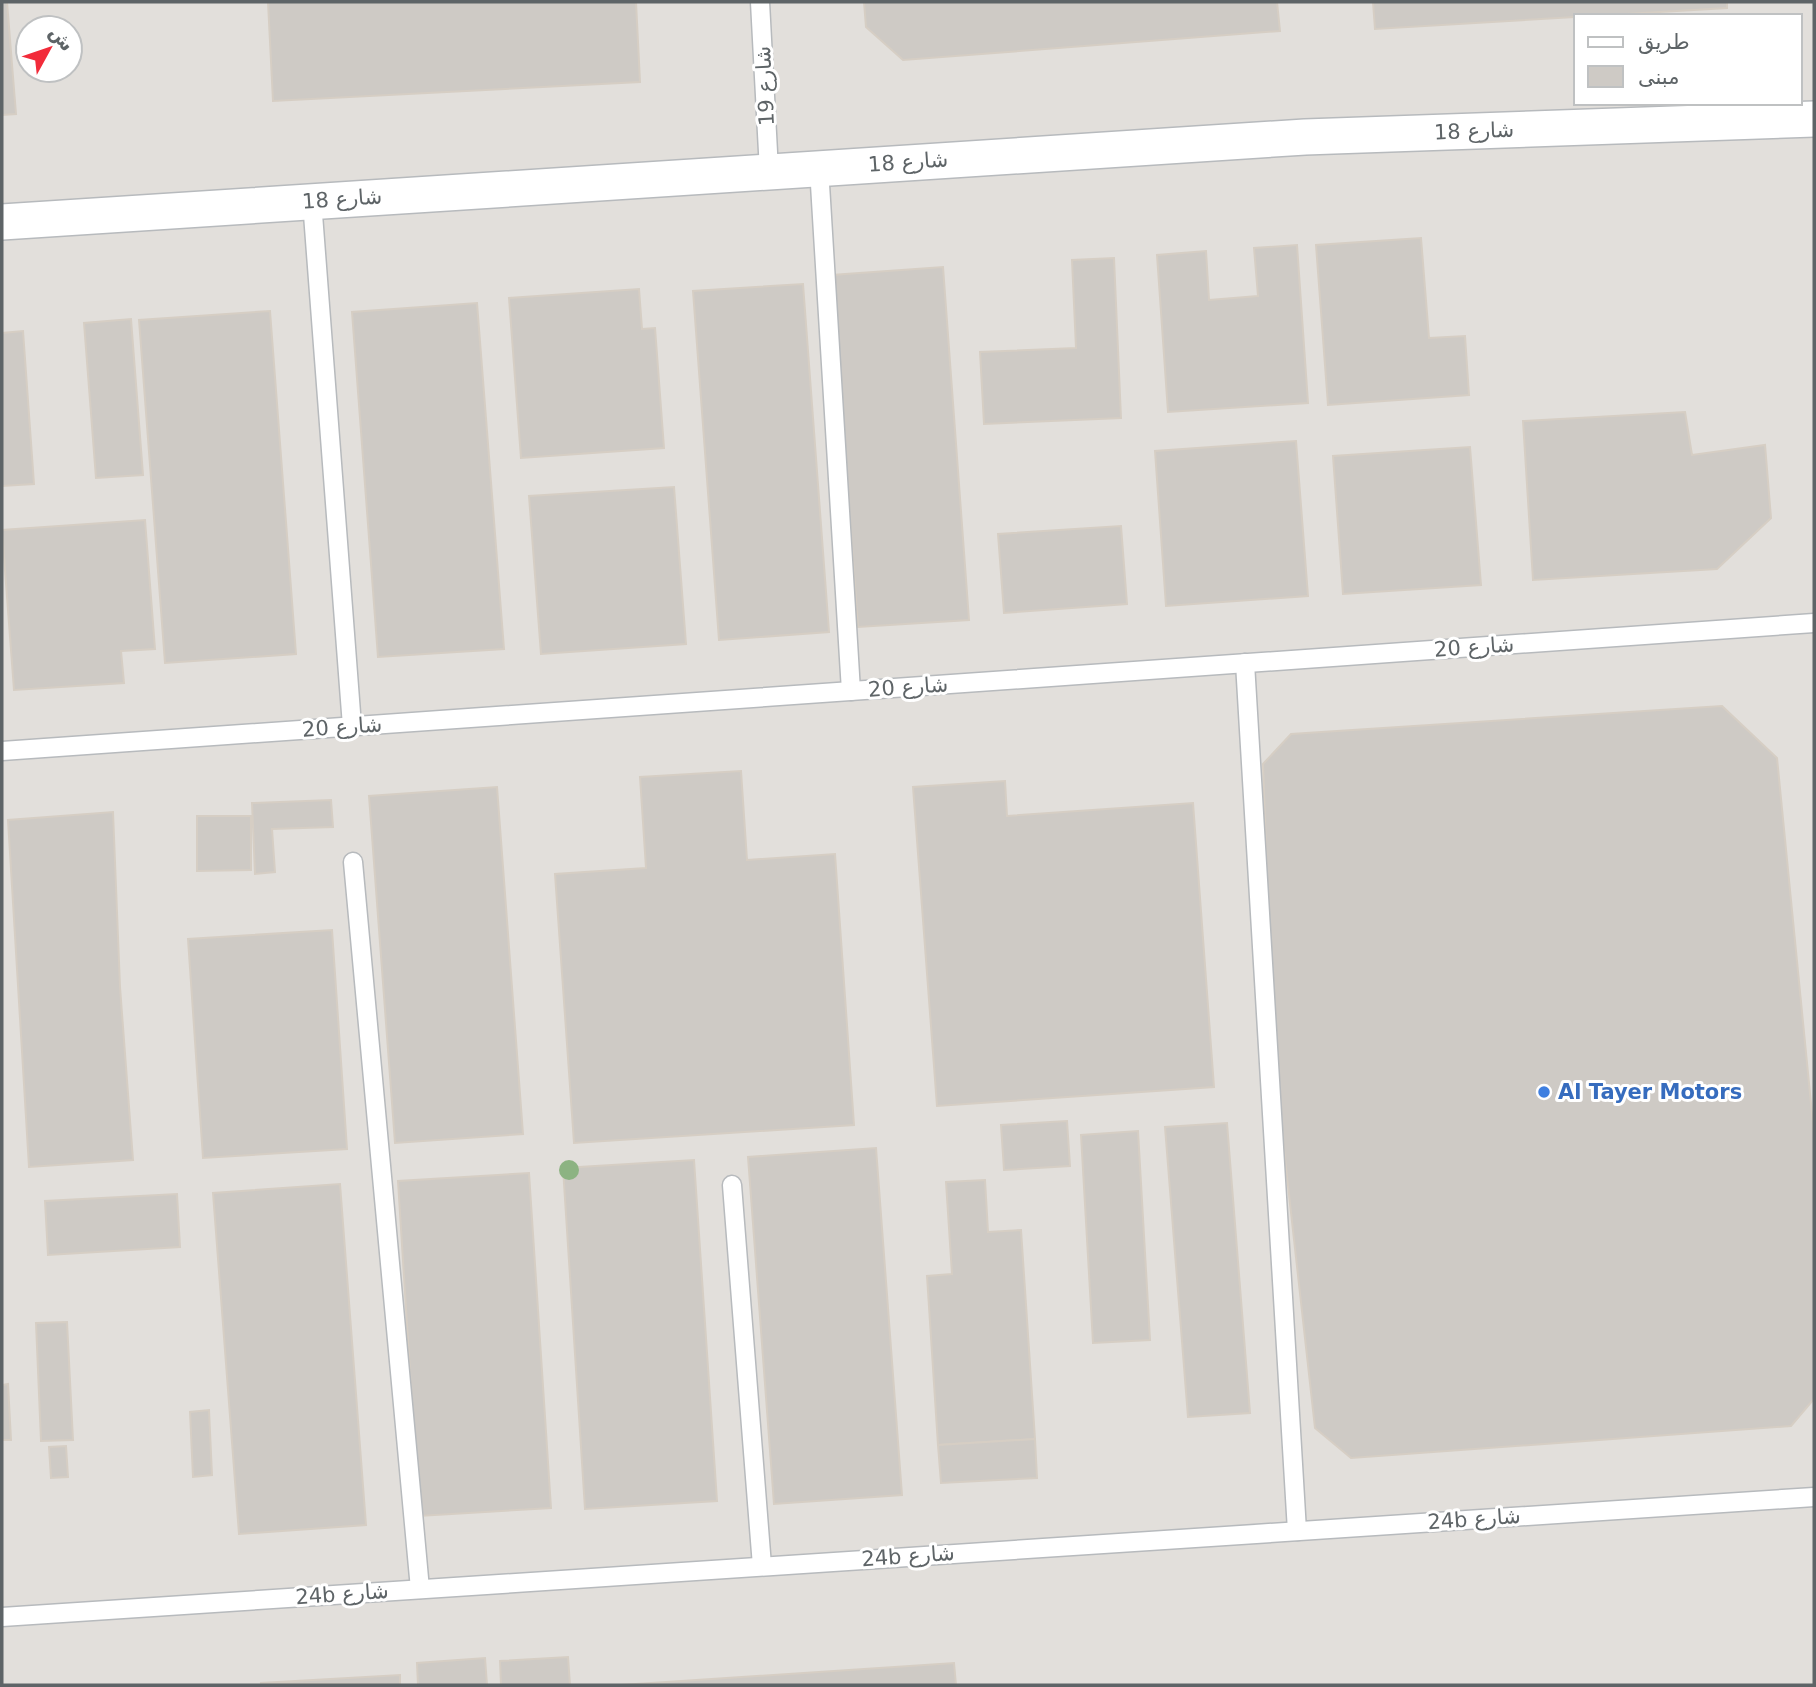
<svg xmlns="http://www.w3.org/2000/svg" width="1816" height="1687" font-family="'DejaVu Sans','Noto Naskh Arabic',sans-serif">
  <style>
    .industrial { fill: #e2dfdb; fill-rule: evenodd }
    .building { fill: #cecac5; stroke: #d6cec4; stroke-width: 2 }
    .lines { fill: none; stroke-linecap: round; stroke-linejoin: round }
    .service-casing { stroke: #b7babd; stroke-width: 21 }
    .minor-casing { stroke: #b7babd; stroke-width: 38 }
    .service { stroke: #fff; stroke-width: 18 }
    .minor { stroke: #fff; stroke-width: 35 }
    .tree { fill: #8cb382 }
    .shop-dot { fill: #3f7fe0; stroke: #fff; stroke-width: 2.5 }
    .labels { text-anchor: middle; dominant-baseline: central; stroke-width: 6; stroke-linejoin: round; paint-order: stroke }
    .street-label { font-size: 21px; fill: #5e6467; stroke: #fff }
    .shop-label { font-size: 21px; font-weight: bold; fill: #366cbe; stroke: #fff; text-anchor: start }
  </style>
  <rect width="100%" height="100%" fill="#f1ede6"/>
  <!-- industrial -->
  <path class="industrial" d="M2,2H1814V1685H2ZM1576,16H1800V103H1576ZM28,28H70V70H28Z"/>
  <!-- building -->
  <g class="building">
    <path d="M2,2H7L16,114L2,115Z"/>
    <path d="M268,2H636L640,82L273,101Z"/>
    <path d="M864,2H1277L1280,31L903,60L866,27Z"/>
    <path d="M1373,2H1727V8L1375,29Z"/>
    <path d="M1421,238L1429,338L1465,336L1469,395L1328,405L1316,245Z"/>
    <path d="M1297,245L1308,403L1168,412L1157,255L1206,251L1209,300L1258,296L1254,248Z"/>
    <path d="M1114,258L1121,418L984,424L980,352L1076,348L1072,260Z"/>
    <path d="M943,267L969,620L858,627L832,275Z"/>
    <path d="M803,284L829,632L719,640L693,291Z"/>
    <path d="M639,289L642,329L655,328L664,448L521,458L509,298Z"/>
    <path d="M477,303L504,649L378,657L352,312Z"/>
    <path d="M270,311L296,654L165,663L139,320Z"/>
    <path d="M131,319L143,475L96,478L84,323Z"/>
    <path d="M23,331L34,484L2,486V333Z"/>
    <path d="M1685,412L1692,455L1765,445L1771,518L1717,569L1533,580L1523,421Z"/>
    <path d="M1296,441L1308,596L1166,606L1155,451Z"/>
    <path d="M1470,447L1481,585L1343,594L1333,456Z"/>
    <path d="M674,487L686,644L541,654L529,496Z"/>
    <path d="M145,520L155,649L121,651L124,683L14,690L2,530Z"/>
    <path d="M1121,526L1127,604L1004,613L998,534Z"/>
    <path d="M1722,706L1777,758L1814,1134V1399L1791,1426L1351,1458L1315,1428L1273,1051L1263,764L1291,734Z"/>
    <path d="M741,771L747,860L835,854L854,1125L574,1143L555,874L646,868L640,777Z"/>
    <path d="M1005,781L1007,816L1193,803L1214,1087L937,1106L913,787Z"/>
    <path d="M497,787L523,1134L395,1143L369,796Z"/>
    <path d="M331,800L333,827L272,829L275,872L255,874L252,803Z"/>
    <path d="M113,812L120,987L133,1160L29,1167L8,820Z"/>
    <path d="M197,816H251V870L197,871Z"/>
    <path d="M332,930L347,1149L203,1158L188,939Z"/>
    <path d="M1067,1121L1070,1166L1004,1170L1001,1125Z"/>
    <path d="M1227,1123L1250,1413L1188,1417L1165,1127Z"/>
    <path d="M1138,1131L1150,1340L1093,1343L1081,1135Z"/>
    <path d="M876,1148L902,1495L774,1504L748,1157Z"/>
    <path d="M694,1160L717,1501L585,1509L563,1168Z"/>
    <path d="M529,1173L551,1508L419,1516L398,1181Z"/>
    <path d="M985,1180L988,1232L1021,1230L1035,1439L938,1445L927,1276L952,1274L946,1182Z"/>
    <path d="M340,1184L366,1525L239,1534L213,1193Z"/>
    <path d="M177,1194L180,1247L48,1255L45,1201Z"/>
    <path d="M67,1322L73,1440L41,1441L36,1323Z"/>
    <path d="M8,1384L11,1440H2V1385Z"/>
    <path d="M209,1410L212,1475L193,1477L190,1412Z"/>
    <path d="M1035,1439L1037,1478L941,1483L938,1445Z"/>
    <path d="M66,1446L68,1477L51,1478L49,1447Z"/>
    <path d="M568,1657L570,1685H501L500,1661Z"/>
    <path d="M485,1658L487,1685H418L417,1663Z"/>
    <path d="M954,1663L956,1685H621Z"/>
    <path d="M400,1675V1685L260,1683Z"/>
  </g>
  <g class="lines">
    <!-- service casing -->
    <g class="service-casing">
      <g id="service">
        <path d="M760,2L769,171"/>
        <path d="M819,168L851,691"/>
        <path d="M312,201L352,726"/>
        <path d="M1245,663L1297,1531"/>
        <path d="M2,751L1814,623"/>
        <path d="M353,862L420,1589"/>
        <path d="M732,1185L762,1566"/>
        <path d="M2,1617L1814,1497"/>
      </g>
    </g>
    <!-- minor casing -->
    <g class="minor-casing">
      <path id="minor" d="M2,222L1305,137L1814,119"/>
    </g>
    <!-- service -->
    <use href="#service" class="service"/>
    <!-- minor -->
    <use href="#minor" class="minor"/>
  </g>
  <!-- trees -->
  <circle class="tree" cx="569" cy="1170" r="10"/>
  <!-- markers -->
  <circle class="shop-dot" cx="1544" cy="1092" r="7"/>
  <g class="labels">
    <!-- street labels -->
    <g class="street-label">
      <text transform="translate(765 86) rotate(-93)">شارع 19</text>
      <text transform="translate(1474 131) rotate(-2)">شارع 18</text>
      <text transform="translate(908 162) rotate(-4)">شارع 18</text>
      <text transform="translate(342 199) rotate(-4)">شارع 18</text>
      <text transform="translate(1474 647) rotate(-4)">شارع 20</text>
      <text transform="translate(908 687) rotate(-4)">شارع 20</text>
      <text transform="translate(342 727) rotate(-4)">شارع 20</text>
      <text transform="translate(1474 1519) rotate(-4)">24b شارع</text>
      <text transform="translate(908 1556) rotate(-4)">24b شارع</text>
      <text transform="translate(342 1594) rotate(-4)">24b شارع</text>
    </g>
    <!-- shop labels -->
    <g class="shop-label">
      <text x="1558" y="1092">Al Tayer Motors</text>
    </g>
  </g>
  <!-- border -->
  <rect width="1816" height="1687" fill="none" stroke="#5e6467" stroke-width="7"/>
  <!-- legend -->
  <rect x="1574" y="14" width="228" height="91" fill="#ffffff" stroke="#bfc1c2" stroke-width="2"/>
  <rect x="1588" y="37" width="35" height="10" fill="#ffffff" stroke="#bfc1c2" stroke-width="2"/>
  <text x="1638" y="49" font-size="21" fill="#5e6467">طريق</text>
  <rect x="1588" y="66" width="35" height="21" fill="#cecac5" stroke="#bfc1c2" stroke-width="2"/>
  <text x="1638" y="84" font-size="21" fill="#5e6467">مبنى</text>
  <!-- north arrow -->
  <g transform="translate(49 49) rotate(50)"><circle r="33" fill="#ffffff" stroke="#bfc1c2" stroke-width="2"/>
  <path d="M0-5L12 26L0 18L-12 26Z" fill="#f22b3a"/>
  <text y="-10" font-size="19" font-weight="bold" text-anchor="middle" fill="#5e6467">ش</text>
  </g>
</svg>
